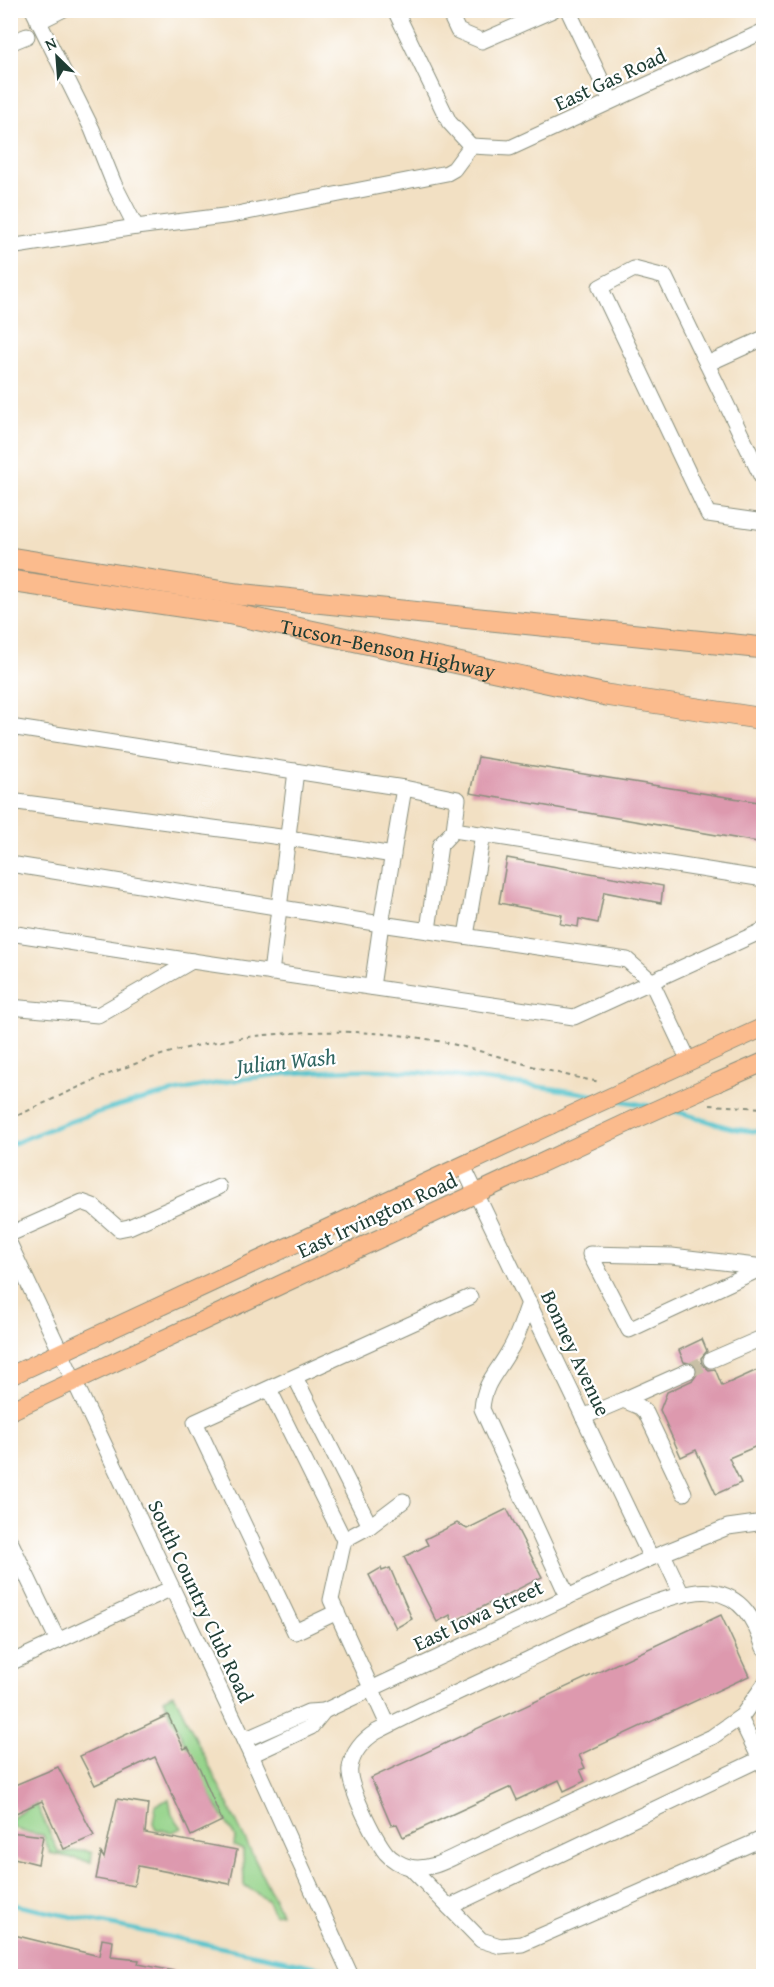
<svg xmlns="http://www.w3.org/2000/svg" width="774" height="1987" font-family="'Gentium Book Plus',serif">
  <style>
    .green { fill: #94d389; stroke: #5a885e; stroke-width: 1.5 }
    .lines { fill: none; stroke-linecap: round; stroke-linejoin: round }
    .stream { stroke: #57c4cd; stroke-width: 4.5 }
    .building { fill: #dd99ae }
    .minor-tunnel { stroke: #c8bfa6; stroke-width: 15; stroke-dasharray: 15 8; stroke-linecap: butt }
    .minor-casing { stroke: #888e7c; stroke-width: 17 }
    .major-casing { stroke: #888e7c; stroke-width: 20 }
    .highway-casing { stroke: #888e7c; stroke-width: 23 }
    .path { stroke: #888e7c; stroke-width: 2; stroke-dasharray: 4.5 4.5; stroke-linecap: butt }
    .minor { stroke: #fff; stroke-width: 15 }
    .major { stroke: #fbbb8d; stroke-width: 18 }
    .highway { stroke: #fbbb8d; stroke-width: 21 }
    .major-bridge-casing { stroke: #888e7c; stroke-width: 20; stroke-linecap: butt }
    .major-bridge { stroke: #fbbb8d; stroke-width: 18 }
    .labels { text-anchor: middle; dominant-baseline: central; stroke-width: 4.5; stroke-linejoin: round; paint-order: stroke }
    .street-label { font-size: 21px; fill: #1f3d34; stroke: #fff }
    .water-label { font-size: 22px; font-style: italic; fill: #306662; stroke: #fff }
  </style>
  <rect width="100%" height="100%" fill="#fff"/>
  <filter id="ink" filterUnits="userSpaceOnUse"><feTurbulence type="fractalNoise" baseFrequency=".0167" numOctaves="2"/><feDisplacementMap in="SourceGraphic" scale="12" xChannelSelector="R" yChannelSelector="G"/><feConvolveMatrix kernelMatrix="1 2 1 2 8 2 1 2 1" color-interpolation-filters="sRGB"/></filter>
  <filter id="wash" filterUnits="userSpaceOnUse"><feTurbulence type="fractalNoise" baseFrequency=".008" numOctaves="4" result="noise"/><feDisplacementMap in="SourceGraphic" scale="24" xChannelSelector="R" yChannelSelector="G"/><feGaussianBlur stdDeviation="1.35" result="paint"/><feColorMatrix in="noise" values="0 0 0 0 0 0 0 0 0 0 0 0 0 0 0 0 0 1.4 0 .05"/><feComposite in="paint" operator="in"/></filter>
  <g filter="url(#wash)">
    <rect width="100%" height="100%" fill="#f2e0c3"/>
    <!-- green -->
    <g class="green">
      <path d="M174,1694L281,1913L274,1914L267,1900L244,1885L243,1850L234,1846L235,1837L214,1802L163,1699Z"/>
      <path d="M169,1799L172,1814L182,1828L172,1832L156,1829L153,1823L156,1805Z"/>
      <path d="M36,1803L59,1853L84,1850L92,1853L91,1862L50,1853L43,1835L21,1831L12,1826V1818Z"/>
    </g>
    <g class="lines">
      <!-- stream -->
      <g class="stream">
        <path d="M617,1100L650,1106"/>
        <path d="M670,1110C702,1117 730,1133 764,1131"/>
        <path d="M10,1145C116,1099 235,1073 350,1070C399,1068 449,1076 499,1082C532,1086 565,1089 597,1096"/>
        <path d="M10,1904L346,1973"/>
        <path d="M354,1974L364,1976"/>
        <path d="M754,1976L764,1972"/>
      </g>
    </g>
    <g id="blocks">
      <!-- building -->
      <g class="building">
        <path d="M478,757L764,803V843L470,793Z"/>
        <path d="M507,858L663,886L661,903L604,892L598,923L579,919L578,927L560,924L562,915L499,903Z"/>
        <path d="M702,1339L707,1351L701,1358L702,1364L709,1370L715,1369L722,1386L764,1367V1443L729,1458L741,1483L716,1494L696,1450L681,1457L660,1410L667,1392L693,1380L698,1373L694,1364L684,1362L679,1350Z"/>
        <path d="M507,1509L542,1577L453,1622L450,1615L437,1622L404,1557L428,1545L425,1539L457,1523L467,1529Z"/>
        <path d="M381,1568L382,1571L390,1568L412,1619L396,1628L369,1575Z"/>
        <path d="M721,1615L749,1676L579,1755L585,1768L580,1770L585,1781L564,1791L559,1780L517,1800L511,1787L403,1837L397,1824L391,1825L371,1778Z"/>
        <path d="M168,1715L184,1749L188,1747L200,1769L222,1821L191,1836L155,1757L95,1785L80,1756Z"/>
        <path d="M58,1767L94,1836L64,1849L42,1801L16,1813L10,1801V1787Z"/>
        <path d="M117,1799L148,1804L145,1833L237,1850L230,1884L138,1866L134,1886L96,1879L101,1853L104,1858Z"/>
        <path d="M10,1832L43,1836L38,1864L10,1857Z"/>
        <path d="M10,1934L99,1956L102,1939L113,1941L111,1957L139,1960L138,1964L175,1971V1977L10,1975Z"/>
      </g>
    </g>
  </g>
  <g filter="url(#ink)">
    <use href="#blocks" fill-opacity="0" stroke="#888e7c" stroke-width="1.5"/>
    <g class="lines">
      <!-- minor-tunnel -->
      <path class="minor-tunnel" d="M688,1371L711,1360"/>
      <!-- minor casing -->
      <g class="minor-casing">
        <g id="minor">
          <path d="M33,10L92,129L114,184L136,227L232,215L447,173L454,169L471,146"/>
          <path d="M395,10L449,122L471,146"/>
          <path d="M448,10L458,31L482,41L553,10"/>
          <path d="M568,10L611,101"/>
          <path d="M38,22L62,10"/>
          <path d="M10,43L27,36"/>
          <path d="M471,146L510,148L764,31"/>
          <path d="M10,247L136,227"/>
          <path d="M707,364L764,338"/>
          <path d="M764,482L665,277L634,269L600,287L708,514L764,522"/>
          <path d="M10,727L404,788L458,799L454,830L764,879"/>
          <path d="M10,801L288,838L393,855"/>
          <path d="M10,864L381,924L404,788"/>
          <path d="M428,930L440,845L454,830"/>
          <path d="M10,933L192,961"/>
          <path d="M466,936L483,834"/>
          <path d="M271,973L296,771"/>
          <path d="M372,987L381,924L627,960L651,981L689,1061"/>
          <path d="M10,1007L98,1015L192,961L574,1017L764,930"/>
          <path d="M463,1166L651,1558"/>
          <path d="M10,1234L82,1202L93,1206L119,1229L129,1227L219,1187"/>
          <path d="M10,1245L251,1755L351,1976"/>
          <path d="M764,1267L672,1256L590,1254L629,1330L764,1267"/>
          <path d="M529,1303C523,1319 518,1337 509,1351C497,1373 484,1382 482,1409L568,1597"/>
          <path d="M711,1360L764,1337"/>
          <path d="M295,1377L370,1526L344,1540"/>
          <path d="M269,1389L344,1540L331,1600L388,1725"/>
          <path d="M623,1400L688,1371"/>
          <path d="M583,1417L623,1400L640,1407L646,1413L684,1493"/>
          <path d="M370,1526L403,1501"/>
          <path d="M10,1541L58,1641"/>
          <path d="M663,1554L682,1595"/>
          <path d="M337,1612L295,1632L195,1422L470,1297"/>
          <path d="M764,1648C755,1620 742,1596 711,1592C672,1585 556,1647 516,1665C469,1687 422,1708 376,1732C363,1740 352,1753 350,1768C347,1785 375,1839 386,1853C391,1859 401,1865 409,1867C428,1871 446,1861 462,1853L712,1737L742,1716L764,1685"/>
          <path d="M10,1663L172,1588"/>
          <path d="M324,1711L651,1558L728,1527L764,1522"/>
          <path d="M740,1718L760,1759"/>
          <path d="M244,1740L308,1712L324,1711L311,1727L251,1755"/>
          <path d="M410,1867L481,1940L500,1946L522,1944L764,1838"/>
          <path d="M449,1907L760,1759L764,1767"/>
        </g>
      </g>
      <!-- major casing -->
      <g class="major-casing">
        <g id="major">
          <path d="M648,1080L764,1027"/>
          <path d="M716,1083L764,1062"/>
          <path d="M10,1376L550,1125"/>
          <path d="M10,1411L627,1123"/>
        </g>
      </g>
      <!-- highway casing -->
      <g class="highway-casing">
        <g id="highway">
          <path d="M10,558L237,594L764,648"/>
          <path id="s1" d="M10,581L227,613L606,695L764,719"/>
        </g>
      </g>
      <!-- path -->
      <g class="path">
        <path d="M710,1105L764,1108"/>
        <path d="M10,1119C65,1094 121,1065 179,1050C257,1030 354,1026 433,1040C490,1051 544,1073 601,1082"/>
      </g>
      <!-- minor -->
      <use href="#minor" class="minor"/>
      <!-- major -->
      <use href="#major" class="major"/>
      <!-- highway -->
      <use href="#highway" class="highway"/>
      <!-- major-bridge casing -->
      <g class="major-bridge-casing">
        <g id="major-bridge">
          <path d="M627,1123L716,1083"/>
          <path d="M550,1125L648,1080"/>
        </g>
      </g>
      <!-- major-bridge -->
      <use href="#major-bridge" class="major-bridge"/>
    </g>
  </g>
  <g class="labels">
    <!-- street labels -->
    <g class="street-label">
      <text transform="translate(610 79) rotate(-25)">East Gas Road</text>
      <text stroke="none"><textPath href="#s1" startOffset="384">Tucson–Benson Highway</textPath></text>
      <text transform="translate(377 1215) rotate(-25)">East Irvington Road</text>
      <text transform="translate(576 1353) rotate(65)">Bonney Avenue</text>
      <text transform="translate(201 1601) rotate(65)">South Country Club Road</text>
      <text transform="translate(478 1615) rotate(-25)">East Iowa Street</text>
    </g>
    <!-- water labels -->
    <g class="water-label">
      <text transform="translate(286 1061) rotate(-6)">Julian Wash</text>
    </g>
  </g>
  <!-- margin -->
  <rect width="774" height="1987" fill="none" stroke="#fff" stroke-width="36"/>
  <!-- north arrow -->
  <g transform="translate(57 57) rotate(335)" stroke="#ffffff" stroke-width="4.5" paint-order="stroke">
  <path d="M0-4.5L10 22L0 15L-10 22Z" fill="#1f3d34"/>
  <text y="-9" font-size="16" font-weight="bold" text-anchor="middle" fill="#1f3d34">N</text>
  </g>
</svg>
